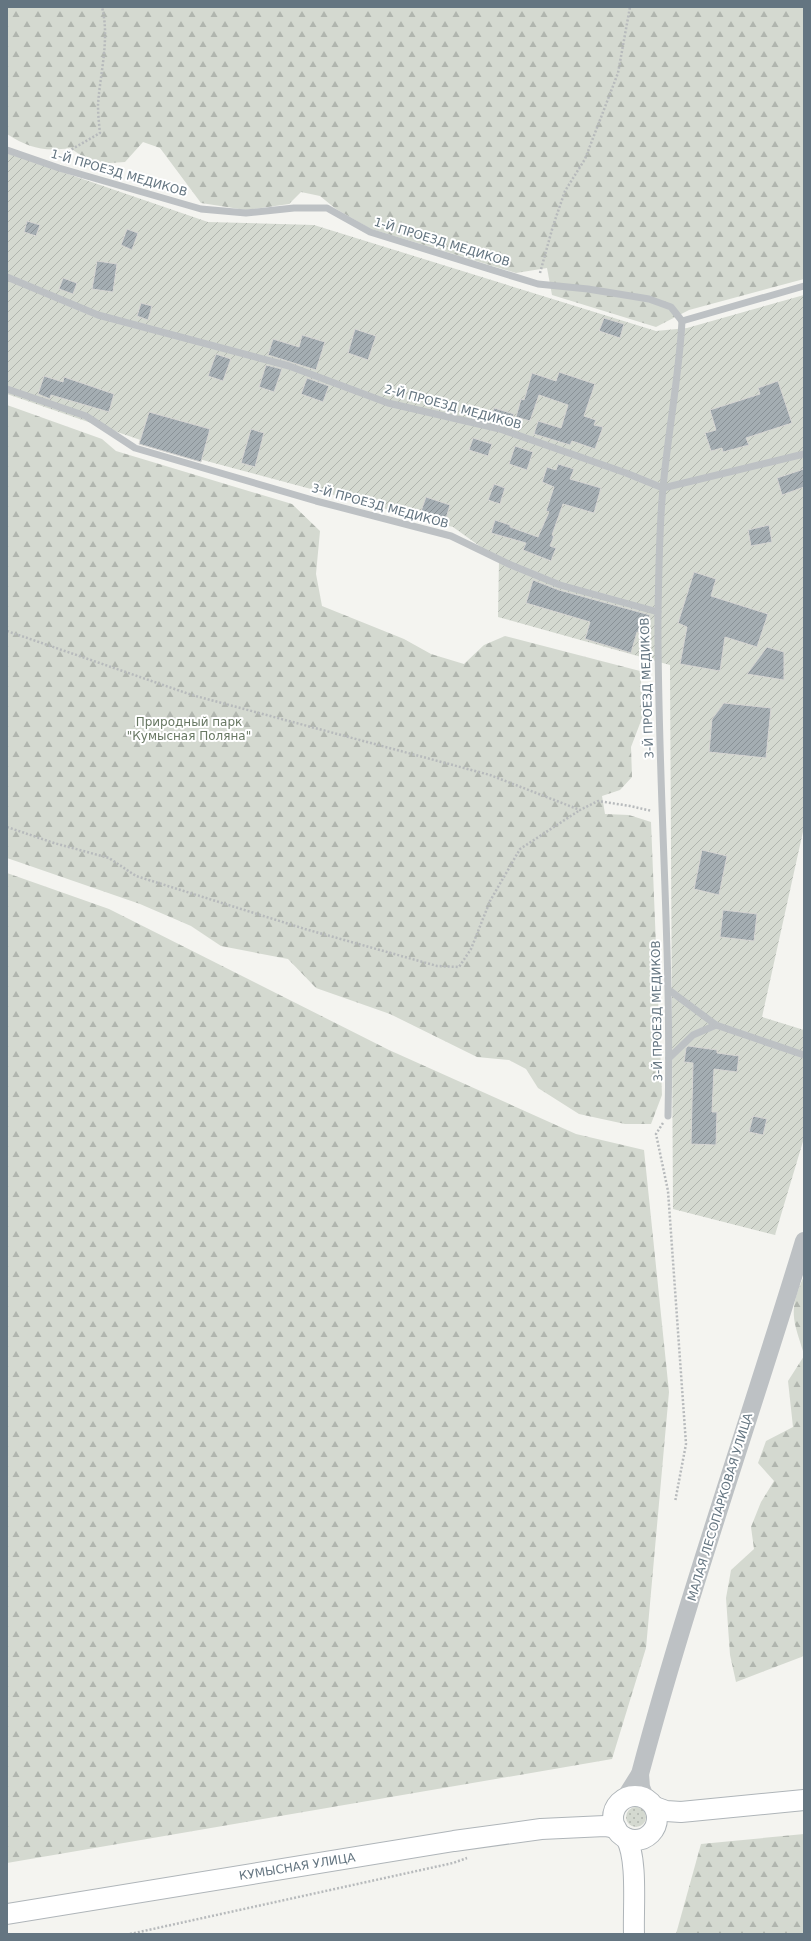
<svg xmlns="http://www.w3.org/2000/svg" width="811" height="1941" font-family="'DejaVu Sans',sans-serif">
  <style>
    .grass { fill: url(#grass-dots) }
    .forest { fill: url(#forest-firs) }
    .garden { fill: url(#garden-furrows) }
    .building { fill: url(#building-hatch); stroke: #d6d5d3 }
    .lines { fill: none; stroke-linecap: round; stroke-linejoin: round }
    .secondary-casing { stroke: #afb5b9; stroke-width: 22 }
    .path { stroke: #b7babc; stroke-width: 2.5; stroke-dasharray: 2 2; stroke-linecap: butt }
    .service { stroke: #bdc1c4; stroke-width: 7 }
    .tertiary { stroke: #bdc1c4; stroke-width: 18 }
    .secondary { stroke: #fff; stroke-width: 20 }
    .labels { text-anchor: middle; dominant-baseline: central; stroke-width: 4; stroke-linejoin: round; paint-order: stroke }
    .street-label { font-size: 12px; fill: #647581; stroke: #fff }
    .park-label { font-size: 12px; fill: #687863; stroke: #fff }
  </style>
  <defs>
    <pattern id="grass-dots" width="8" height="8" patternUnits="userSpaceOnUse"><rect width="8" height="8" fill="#d4d9d0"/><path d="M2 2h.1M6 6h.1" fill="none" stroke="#b0b5ae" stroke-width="1.8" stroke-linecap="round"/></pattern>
    <pattern id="forest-firs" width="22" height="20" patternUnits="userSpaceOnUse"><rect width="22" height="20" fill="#d4d9d0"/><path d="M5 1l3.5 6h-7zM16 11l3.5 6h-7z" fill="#b0b5ae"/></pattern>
    <pattern id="garden-furrows" width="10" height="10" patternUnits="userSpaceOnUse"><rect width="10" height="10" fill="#d4d9d0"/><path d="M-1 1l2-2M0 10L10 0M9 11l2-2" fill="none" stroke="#b0b5ae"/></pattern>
    <pattern id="building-hatch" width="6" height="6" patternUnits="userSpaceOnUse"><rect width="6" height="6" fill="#a4adb2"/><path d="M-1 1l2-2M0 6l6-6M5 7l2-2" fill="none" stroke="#899196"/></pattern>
  </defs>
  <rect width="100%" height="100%" fill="#f4f4f0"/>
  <!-- grass -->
  <circle class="grass" cx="636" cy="1817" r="10"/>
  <!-- forest -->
  <g class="forest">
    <path d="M7,7H804V279L689,310L656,327L552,295L547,268L516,273L371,229L336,209L320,196L301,192L289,204L246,210L201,203L160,148L143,142L125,162L94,164L70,148C44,152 29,148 7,134Z"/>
    <path d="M7,405L102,439L116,451L292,504L320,531L316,574L322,606L404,639L431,654L464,664L484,645L505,636L640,671L644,713L631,747L632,777L620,790L602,796L605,814L629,815L651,822L662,1095L651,1124H625L579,1114L538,1088L526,1069L509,1060L477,1057L390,1014L316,988L288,959L221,946L191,926L140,904L7,858Z"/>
    <path d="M7,873L109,909L389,1050L576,1134L644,1150L669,1392L646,1648L612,1759L7,1863Z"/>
    <path d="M804,1276V1354C793,1319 788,1311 804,1276Z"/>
    <path d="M804,1356V1656L736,1682L730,1655L726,1598L731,1570L754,1549L751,1527L761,1502L774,1481L758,1463L766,1441L793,1427L788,1381Z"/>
    <path d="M804,1834V1934H676L701,1844Z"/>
  </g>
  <!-- garden -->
  <path class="garden" d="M7,153L208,222L314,225L656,331L687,328L804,295V827L762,1017L804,1030V1138L775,1235L673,1209L670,665L498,617L499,560L453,527L184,455L7,394Z"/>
  <!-- building -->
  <g class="building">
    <path d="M27,221L40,225L36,236L24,232Z"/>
    <path d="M127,229L138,233L132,250L121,245Z"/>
    <path d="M97,261L117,264L113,292L92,289Z"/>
    <path d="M63,278L77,283L73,294L59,289Z"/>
    <path d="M141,303L152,306L148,320L137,316Z"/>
    <path d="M604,318L624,324L620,338L599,331Z"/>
    <path d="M355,329L376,336L368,360L348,353Z"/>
    <path d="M302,335L325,342L316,370L268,355L273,339L299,347Z"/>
    <path d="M216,354L231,359L223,381L208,376Z"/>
    <path d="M266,365L282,369L274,392L259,387Z"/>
    <path d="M559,372L595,384L584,416L596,420L594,425L603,427L595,449L572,441L570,445L534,434L538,421L561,428L568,405L539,395L530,421L516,417L521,399L524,400L532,373L556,381Z"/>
    <path d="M44,376L63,382L64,377L114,394L109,412L51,395L50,399L38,394Z"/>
    <path d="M307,378L329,386L323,402L301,394Z"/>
    <path d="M778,381L792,423L746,438L749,445L723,452L722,448L711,451L705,433L716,430L710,410L760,394L758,388Z"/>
    <path d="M494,408L514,414L510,425L490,419Z"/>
    <path d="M149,412L210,429L201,462L139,444Z"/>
    <path d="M251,429L264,433L255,467L241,463Z"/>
    <path d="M473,438L492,444L488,456L469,450Z"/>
    <path d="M515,446L533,452L527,470L509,464Z"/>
    <path d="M558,464L574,469L570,479L601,488L594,513L563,504L552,535L554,536L550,546L556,548L551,561L523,550L526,543L491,533L495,520L510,525V527L538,537L549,512L546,511L554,487L542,482L547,467L556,470Z"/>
    <path d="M804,469V487L782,495L777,478Z"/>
    <path d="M494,484L505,488L500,504L488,500Z"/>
    <path d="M426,497L450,505L445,522L420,514Z"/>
    <path d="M769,525L772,542L751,546L748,530Z"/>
    <path d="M694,572L716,579L711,596L768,614L757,647L725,637L720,671L680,664L687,627L678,623Z"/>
    <path d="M533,580L559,590L650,615L644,634L637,632L631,653L585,639L590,622L526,603Z"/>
    <path d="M767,647L784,652V680L747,674Z"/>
    <path d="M724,703L771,708L766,758L709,752L712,719Z"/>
    <path d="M702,850L727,856L719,895L694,889Z"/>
    <path d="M723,910L757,914L754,941L720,937Z"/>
    <path d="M688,1046L717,1050V1053L739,1056L737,1072L714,1069L712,1112H717L716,1145L691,1144L693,1063L684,1062L686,1048Z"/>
    <path d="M753,1116L767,1119L763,1135L749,1132Z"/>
  </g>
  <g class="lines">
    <!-- secondary casing -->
    <g class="secondary-casing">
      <g id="secondary">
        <circle cx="635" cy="1818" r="22"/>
        <path d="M655,1807L666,1811L681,1812L804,1800"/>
        <path d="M626,1838C638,1858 633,1909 634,1934"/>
        <path id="s1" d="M7,1914L454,1841L541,1829L605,1826L616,1828"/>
      </g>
    </g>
    <!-- path -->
    <g class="path">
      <path d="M64,158L67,152L100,133C99,124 98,114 98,105C100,73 110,39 102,7"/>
      <path d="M540,273L553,226L565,191L585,159L618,73L630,7"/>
      <path d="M7,631L192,695L490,775L580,810L598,801L630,806L652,811"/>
      <path d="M7,827L54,843L109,858L136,876L305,929L437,966L459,967L471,949L490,901L520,849L580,810"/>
      <path d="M663,1123L656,1134L668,1191L686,1444L675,1502"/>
      <path d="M130,1934L453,1863L467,1858"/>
    </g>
    <!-- service -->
    <g class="service">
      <path d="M7,150L59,168L201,209L246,213L294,208H327L370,232L538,284L588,289L649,299L671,307L682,321"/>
      <path d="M7,277L98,315L289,366L388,403L500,429L626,473L663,488L804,454"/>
      <path d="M682,321L804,286"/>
      <path d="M7,389L86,416L135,448L316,501L451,536L511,565L560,585L658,612"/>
      <path d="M669,990L716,1025L693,1035L669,1058"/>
      <path d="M716,1025L804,1055"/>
      <path d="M668,1116C672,948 657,780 658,612C659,571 659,529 663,488C668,432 679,377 682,321"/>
    </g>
    <!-- tertiary -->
    <g class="tertiary">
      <path d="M640,1774L641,1787L645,1797"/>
      <path d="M625,1798L640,1774C688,1594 750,1419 804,1241"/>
    </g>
    <!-- secondary -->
    <use href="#secondary" class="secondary"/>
  </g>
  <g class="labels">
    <!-- street labels -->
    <g class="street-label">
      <text transform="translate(119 173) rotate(16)">1-Й ПРОЕЗД МЕДИКОВ</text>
      <text transform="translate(442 242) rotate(17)">1-Й ПРОЕЗД МЕДИКОВ</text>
      <text transform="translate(453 407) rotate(15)">2-Й ПРОЕЗД МЕДИКОВ</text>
      <text transform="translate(380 506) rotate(15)">3-Й ПРОЕЗД МЕДИКОВ</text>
      <text transform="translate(647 688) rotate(-92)">3-Й ПРОЕЗД МЕДИКОВ</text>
      <text transform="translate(657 1011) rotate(-91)">3-Й ПРОЕЗД МЕДИКОВ</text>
      <text transform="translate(720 1507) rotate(-73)">МАЛАЯ ЛЕСОПАРКОВАЯ УЛИЦА</text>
      <text stroke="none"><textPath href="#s1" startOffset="294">КУМЫСНАЯ УЛИЦА</textPath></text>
    </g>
    <!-- park labels -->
    <g class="park-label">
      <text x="189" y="722">Природный парк<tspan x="189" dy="14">"Кумысная Поляна"</tspan></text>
    </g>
  </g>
  <!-- border -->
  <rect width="811" height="1941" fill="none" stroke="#647581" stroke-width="16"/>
</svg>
